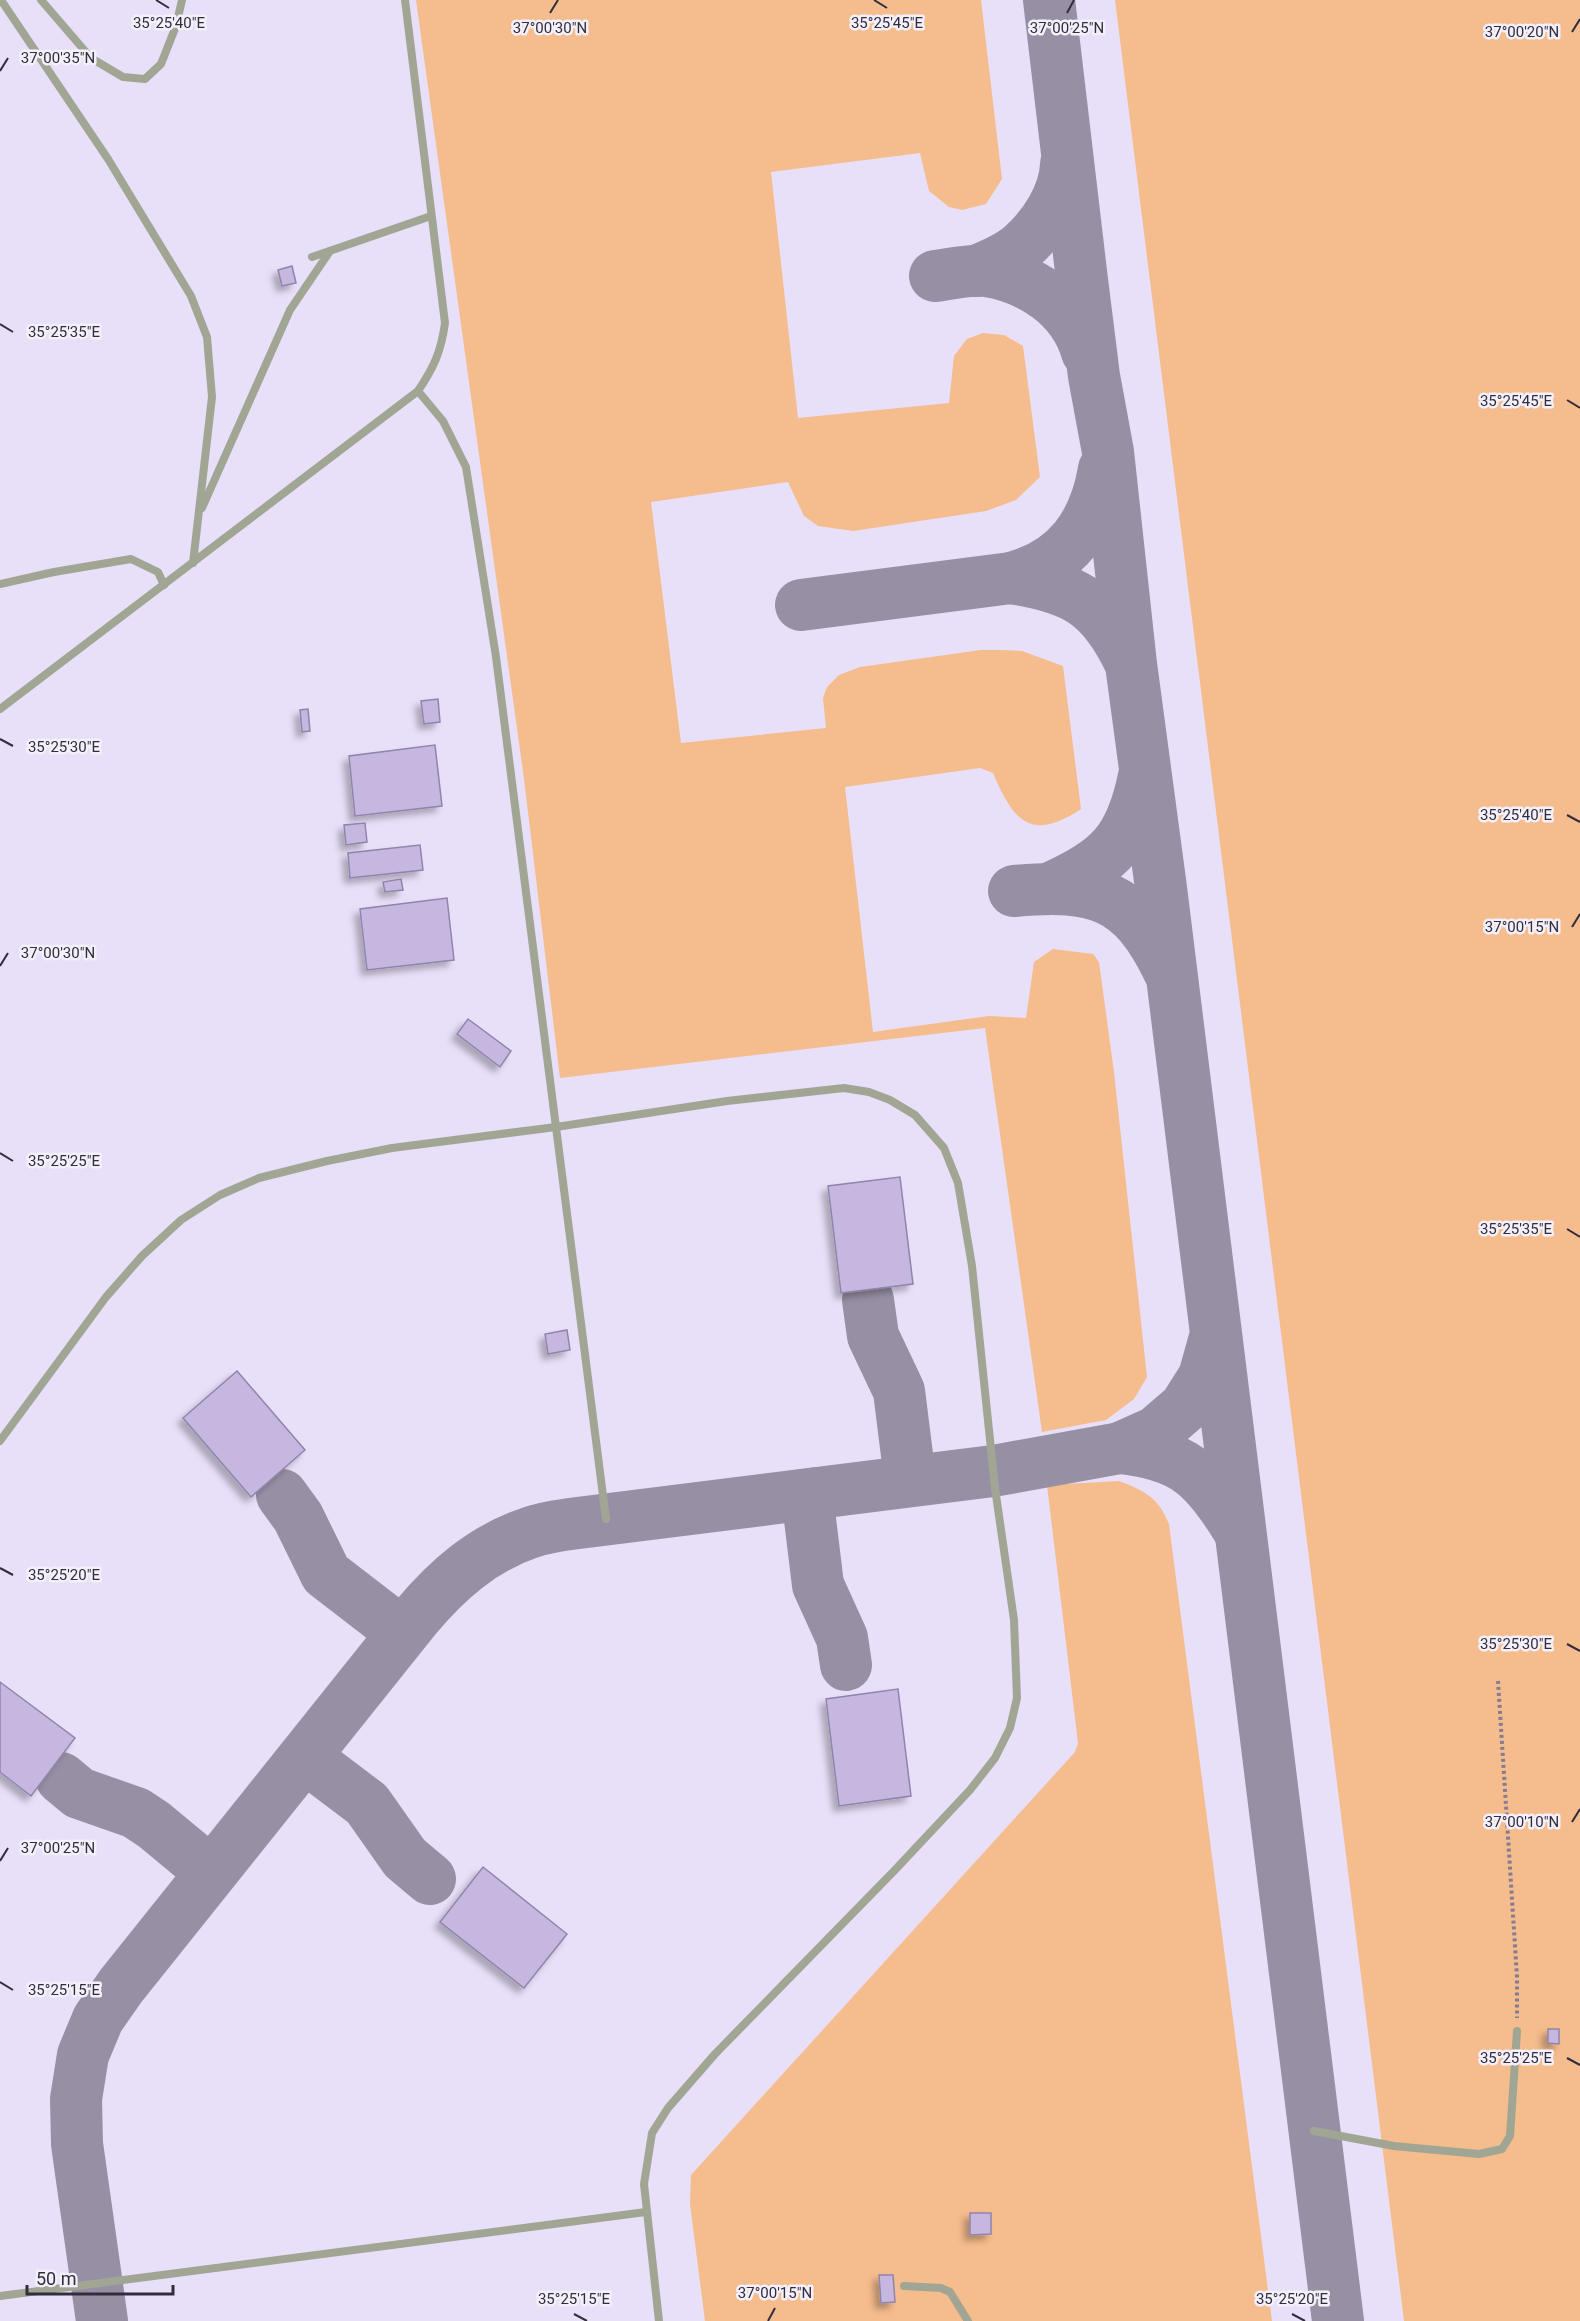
<svg xmlns="http://www.w3.org/2000/svg" width="1580" height="2321" font-family="Roboto,sans-serif">
  <style>
    .green { fill: #f5bc8d }
    .lines { fill: none; stroke-linecap: round; stroke-linejoin: round }
    .taxiway { stroke: #9790a5; stroke-width: 52 }
    .building { fill: #c5b7e0; stroke: #9184aa; stroke-width: 1.5; filter: url(#shadow) }
    .path { stroke: #847d92; stroke-width: 4; stroke-dasharray: 3 3; stroke-linecap: butt }
    .lane { stroke: #a1a694; stroke-width: 8 }
    .ticks { fill: none; stroke: #322c3c; stroke-width: 2 }
    .ticks-label { font-size: 15px; text-anchor: middle; fill: #322c3c; stroke: #f3f0f9; stroke-width: 5; stroke-linejoin: round; paint-order: stroke }
  </style>
  <defs>
    <filter id="shadow"><feDropShadow dx="-5.5" dy="5.5" stdDeviation="3" flood-color="#0004"/></filter>
  </defs>
  <rect width="100%" height="100%" fill="#e8e0f9"/>
  <!-- green -->
  <g class="green">
    <path d="M416,0H981L1002,179L986,204L962,210L949,207L929,191L920,153L771,172L798,418L949,403L954,356L967,339L983,333L993,334L1004,335L1023,346L1040,477L1016,500L986,511L853,531L818,526L804,516L788,482L651,502L681,743L826,728L823,698L827,687L839,675L860,667L981,650H1002L1022,651L1063,666L1081,809C1030,843 1013,820 993,773L980,768L845,787L873,1032L989,1016L1026,1018L1034,962L1053,949L1093,954L1099,962L1114,1072L1147,1377L1134,1399L1106,1420L1042,1432L985,1028L560,1078L524,779Z"/>
    <path d="M1115,0H1580V2321H1404Z"/>
    <path d="M1119,1481C1145,1491 1158,1497 1169,1524L1272,2321H705L690,2204L691,2175L1075,1752L1078,1743L1047,1485Z"/>
  </g>
  <g class="lines">
    <!-- taxiway -->
    <g class="taxiway">
      <path d="M1049,0L1082,280L1094,376L1108,452L1131,664L1161,888L1338,2321"/>
      <path d="M976,271C991,265 1008,258 1021,247C1044,227 1065,195 1066,164"/>
      <path d="M935,276C951,274 971,269 986,271C1031,278 1074,306 1087,352"/>
      <path d="M1011,578C1074,588 1101,602 1129,660"/>
      <path d="M801,605L1011,578C1067,564 1095,524 1104,469"/>
      <path d="M1051,888C1110,861 1131,841 1144,776"/>
      <path d="M1014,891C1095,884 1132,893 1169,971"/>
      <path d="M868,1300L873,1336L899,1391L908,1463"/>
      <path d="M1120,1448C1184,1455 1205,1475 1238,1529"/>
      <path d="M282,1495L298,1517L326,1574L387,1621"/>
      <path d="M803,1503L797,1496L819,1493L809,1511L818,1585L842,1638L846,1665"/>
      <path d="M318,1767L367,1804L405,1858L430,1879"/>
      <path d="M61,1778L79,1793L136,1813L154,1825L201,1864"/>
      <path d="M102,2321L77,2144L76,2099L83,2055L98,2019L121,1986L416,1617C447,1580 482,1549 529,1533C542,1528 556,1526 570,1524L993,1471L1120,1448L1156,1432L1185,1407L1204,1377L1214,1341"/>
    </g>
  </g>
  <!-- building -->
  <g class="building">
    <path d="M292,266L296,283L282,286L278,270Z"/>
    <path d="M438,699L440,722L424,724L421,701Z"/>
    <path d="M308,709L310,731L302,732L300,710Z"/>
    <path d="M435,745L442,806L355,816L349,756Z"/>
    <path d="M365,823L367,842L346,845L344,825Z"/>
    <path d="M420,845L423,870L350,878L348,853Z"/>
    <path d="M401,879L403,890L385,892L383,882Z"/>
    <path d="M447,898L454,960L367,970L360,909Z"/>
    <path d="M468,1019L511,1051L500,1067L457,1034Z"/>
    <path d="M900,1177L913,1284L841,1293L828,1186Z"/>
    <path d="M567,1330L570,1350L548,1354L545,1334Z"/>
    <path d="M237,1371L305,1450L251,1497L183,1418Z"/>
    <path d="M0,1682L75,1738L31,1796L0,1772Z"/>
    <path d="M898,1689L911,1796L839,1806L826,1699Z"/>
    <path d="M483,1867L567,1934L524,1988L440,1922Z"/>
    <path d="M1548,2029H1559V2044L1548,2043Z"/>
    <path d="M970,2213H991V2234L970,2235Z"/>
    <path d="M879,2275H893L895,2302L881,2303Z"/>
  </g>
  <g class="lines">
    <!-- path -->
    <path class="path" d="M1498,1681L1517,1977V2018"/>
    <!-- lane -->
    <g class="lane">
      <path d="M1,0L108,159L191,296L207,337L212,397L193,563"/>
      <path d="M41,0L91,58L123,77L145,79L161,64L176,26L182,0"/>
      <path d="M312,257L431,216"/>
      <path d="M418,391L443,421L466,467L496,657L606,1519"/>
      <path d="M202,508L290,310L330,251"/>
      <path d="M0,584L54,572L131,559L158,572L164,585"/>
      <path d="M0,709L418,391C434,367 441,352 445,323L405,0"/>
      <path d="M0,1441L106,1297L142,1256L181,1220L220,1195L259,1178L327,1161L392,1148L556,1127L727,1101L844,1088L869,1092L890,1100L915,1115L944,1148L958,1183L972,1266L995,1488L1014,1620L1017,1698L1010,1728L995,1758L970,1790L894,1871L715,2054L668,2108L652,2133L644,2184L659,2321"/>
      <path d="M1314,2131L1394,2146L1479,2154L1502,2149L1510,2136L1517,2031"/>
      <path d="M904,2286L941,2288L950,2292L968,2321"/>
      <path d="M0,2296L646,2212"/>
    </g>
  </g>
  <!-- ticks -->
  <path class="ticks" d="M156,0L169,8M874,0L887,8M550,13L558,0M1067,13L1074,0M1572,32L1580,19M0,71L8,58M0,324L13,332M1567,400L1580,408M0,739L13,746M1567,815L1580,822M1572,927L1580,914M0,966L8,953M0,1153L13,1161M1567,1229L1580,1237M0,1568L13,1575M1567,1644L1580,1651M1572,1822L1580,1809M0,1861L8,1848M0,1982L13,1990M1567,2058L1580,2065M574,2314L587,2321M1292,2314L1305,2321M768,2321L775,2308"/>
  <g class="ticks-label">
    <text x="169" y="28">35°25'40"E</text>
    <text x="887" y="28">35°25'45"E</text>
    <text x="550" y="33">37°00'30"N</text>
    <text x="1067" y="33">37°00'25"N</text>
    <text x="1522" y="37">37°00'20"N</text>
    <text x="58" y="63">37°00'35"N</text>
    <text x="64" y="337">35°25'35"E</text>
    <text x="1516" y="406">35°25'45"E</text>
    <text x="64" y="752">35°25'30"E</text>
    <text x="1516" y="820">35°25'40"E</text>
    <text x="1522" y="932">37°00'15"N</text>
    <text x="58" y="958">37°00'30"N</text>
    <text x="64" y="1166">35°25'25"E</text>
    <text x="1516" y="1234">35°25'35"E</text>
    <text x="64" y="1580">35°25'20"E</text>
    <text x="1516" y="1649">35°25'30"E</text>
    <text x="1522" y="1827">37°00'10"N</text>
    <text x="58" y="1853">37°00'25"N</text>
    <text x="64" y="1995">35°25'15"E</text>
    <text x="1516" y="2063">35°25'25"E</text>
    <text x="775" y="2298">37°00'15"N</text>
    <text x="574" y="2304">35°25'15"E</text>
    <text x="1292" y="2304">35°25'20"E</text>
  </g>
  <!-- scale -->
  <path d="M27 2285v9h146v-9" fill="none" stroke="#322c3c" stroke-width="3"/>
  <text x="36" y="2285" font-size="18" fill="#322c3c" stroke="#f3f0f9" stroke-width="4.5" paint-order="stroke">50 m</text>
</svg>
